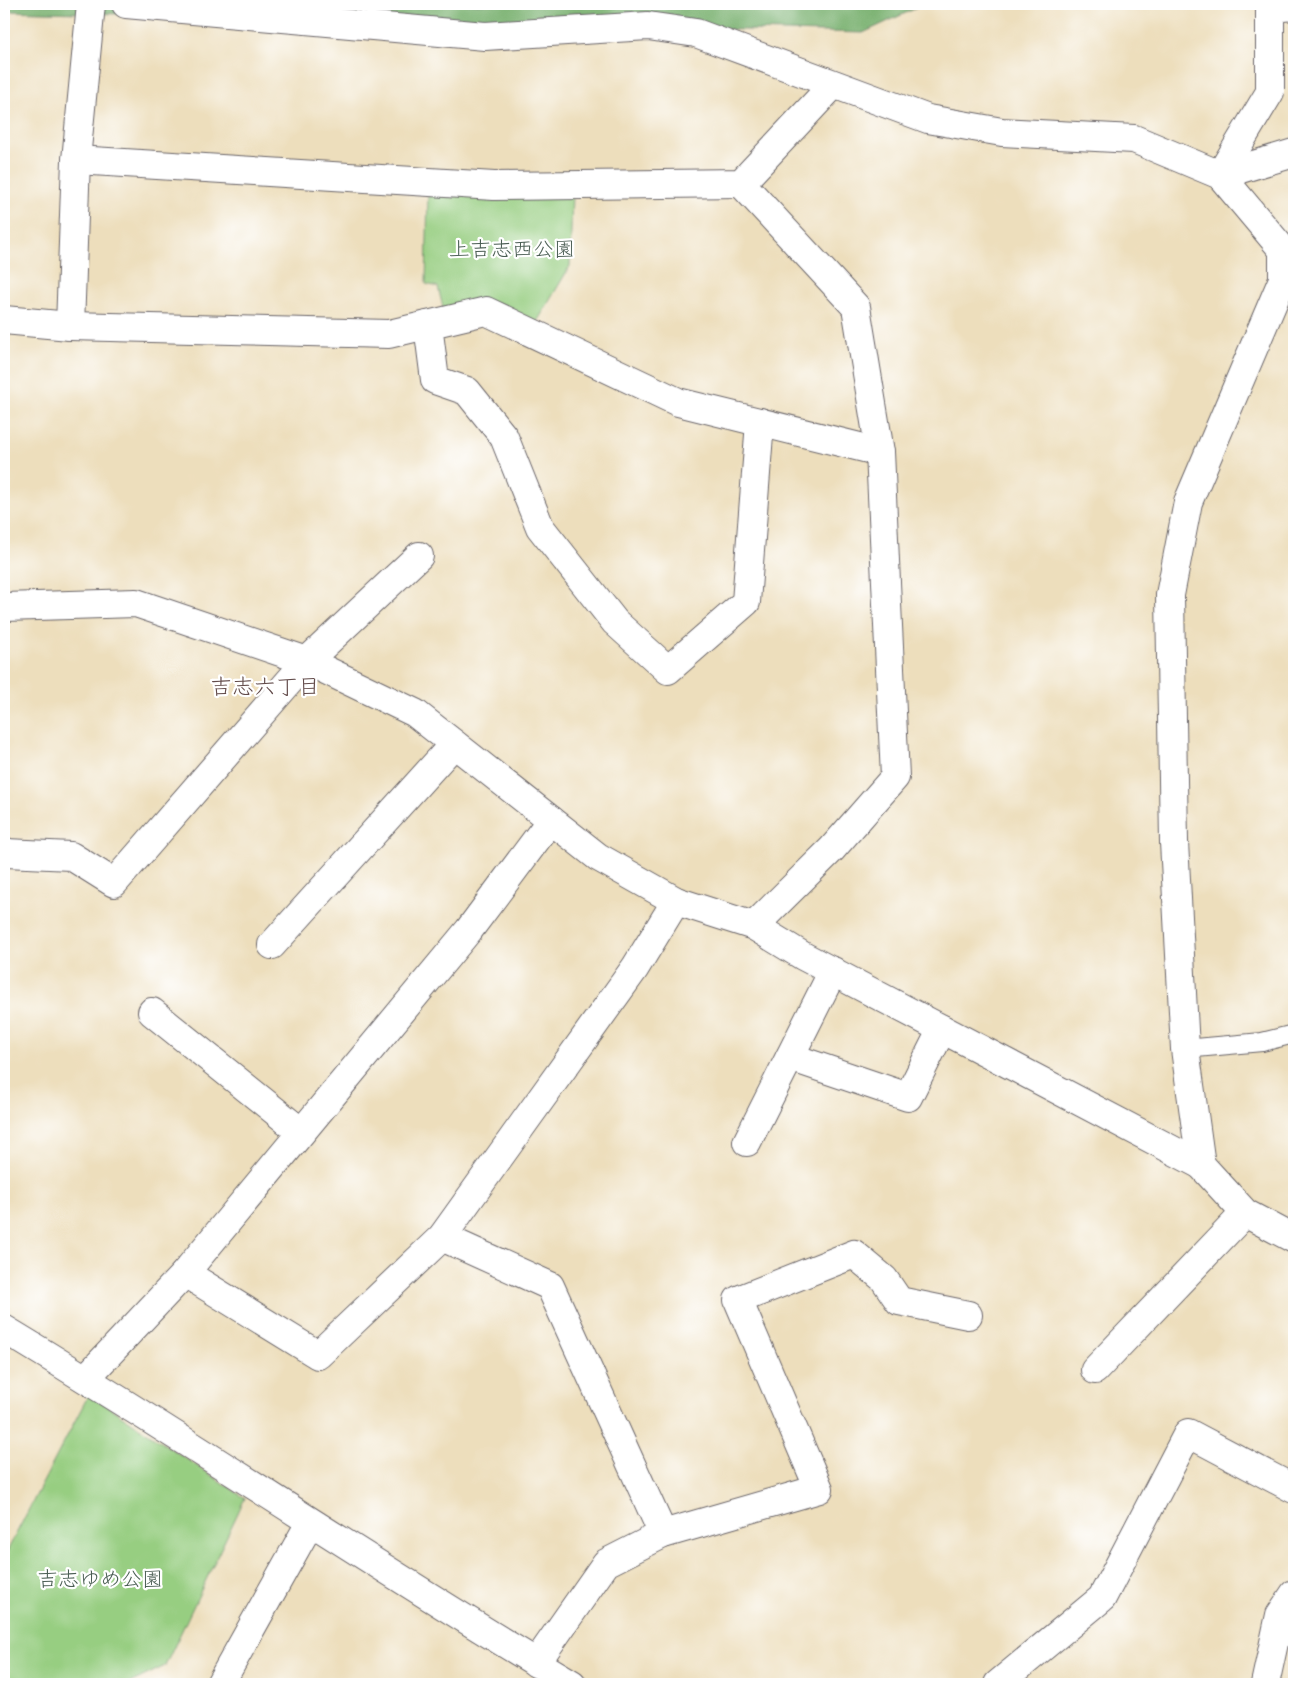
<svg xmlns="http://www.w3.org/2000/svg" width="1298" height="1688" font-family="Caveat,'Klee One',sans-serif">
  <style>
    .green { fill: #97ce81; stroke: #5c785e }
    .forest { fill: #79b16f; stroke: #4e6a55 }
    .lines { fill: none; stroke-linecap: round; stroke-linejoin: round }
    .lane-casing { stroke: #696468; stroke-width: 20 }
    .street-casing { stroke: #696468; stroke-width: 30 }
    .lane { stroke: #fff; stroke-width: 18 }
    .street { stroke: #fff; stroke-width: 28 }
    .labels { text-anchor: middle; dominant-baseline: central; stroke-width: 4.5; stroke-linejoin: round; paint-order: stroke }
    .park-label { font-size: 21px; fill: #4b5e54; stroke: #fff }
    .neighbourhood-label { font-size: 22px; fill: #634c4b; stroke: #fff }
  </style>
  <rect width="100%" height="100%" fill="#fff"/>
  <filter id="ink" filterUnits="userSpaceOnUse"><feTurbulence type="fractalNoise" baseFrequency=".02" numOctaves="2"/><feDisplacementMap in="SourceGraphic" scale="10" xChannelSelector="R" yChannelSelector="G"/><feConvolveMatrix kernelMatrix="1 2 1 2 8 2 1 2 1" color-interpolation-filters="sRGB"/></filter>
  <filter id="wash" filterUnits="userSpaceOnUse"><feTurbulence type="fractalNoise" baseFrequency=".0096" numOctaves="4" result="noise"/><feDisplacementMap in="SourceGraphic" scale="20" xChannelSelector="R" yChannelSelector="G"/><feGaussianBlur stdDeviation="1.12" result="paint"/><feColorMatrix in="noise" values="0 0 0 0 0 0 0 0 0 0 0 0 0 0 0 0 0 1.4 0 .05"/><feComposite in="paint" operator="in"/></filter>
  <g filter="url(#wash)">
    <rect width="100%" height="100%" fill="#eddebc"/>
    <!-- green -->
    <g class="green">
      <path d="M428,190L572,192L570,266L534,327L445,316L438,287L426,284Z"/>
      <path d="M89,1394L245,1498L165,1666L128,1684H4V1557Z"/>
    </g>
    <!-- forest -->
    <path class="forest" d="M4,4H925L863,33L4,11Z"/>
  </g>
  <g filter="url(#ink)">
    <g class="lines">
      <!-- lane casing -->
      <g class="lane-casing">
        <path id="lane" d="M1185,1049L1262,1042L1294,1034"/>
      </g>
      <!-- street casing -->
      <g class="street-casing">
        <g id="street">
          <path d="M126,4L485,36L648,26L696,33L928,119L1002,132L1134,139L1220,175L1283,250V279L1188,502L1170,595L1174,842L1185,1049L1201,1165L1245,1213L1294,1239"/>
          <path d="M76,160L494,186L741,183L833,85"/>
          <path d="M1220,175L1270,92V8L1294,6"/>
          <path d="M1220,175L1294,153"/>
          <path d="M741,183L856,307L880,452L895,777L832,849L754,926"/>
          <path d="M4,320L70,326L389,334L486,311L678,402L880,452"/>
          <path d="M428,325L435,380L467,391L504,437L540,527L615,622L668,670L746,602L760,422"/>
          <path d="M70,326L76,160L91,4"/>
          <path d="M4,607L136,603L307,661L415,713L598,857L676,901L754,926L803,956L1201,1165"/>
          <path d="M4,851L6,853L71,856L114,883L307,661L419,556"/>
          <path d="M272,945L454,744"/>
          <path d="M152,1012L301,1132"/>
          <path d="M790,1057L908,1097L942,1029"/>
          <path d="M747,1142L833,971"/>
          <path d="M442,1237L550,1286L663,1534"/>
          <path d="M185,1273L469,930L551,820"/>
          <path d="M4,1329C195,1444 380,1570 572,1684"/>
          <path d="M1095,1370L1245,1213"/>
          <path d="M86,1378L185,1273L318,1355L442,1237L635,968L676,901"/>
          <path d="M536,1663L606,1563L663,1534L819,1489L738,1300L854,1254L884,1279L899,1301L968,1315"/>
          <path d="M220,1684L310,1523"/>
          <path d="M998,1684L1102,1598L1188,1433L1294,1489"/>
          <path d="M1265,1684L1280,1615L1294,1594"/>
        </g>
      </g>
      <!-- lane -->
      <use href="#lane" class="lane"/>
      <!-- street -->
      <use href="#street" class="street"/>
    </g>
  </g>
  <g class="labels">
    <!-- park labels -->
    <g class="park-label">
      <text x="512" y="249">上吉志西公園</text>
      <text x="100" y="1579">吉志ゆめ公園</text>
    </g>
    <!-- neighbourhood labels -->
    <g class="neighbourhood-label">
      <text x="265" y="687">吉志六丁目</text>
    </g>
  </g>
  <!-- margin -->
  <rect width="1298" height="1688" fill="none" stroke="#fff" stroke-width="20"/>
</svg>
